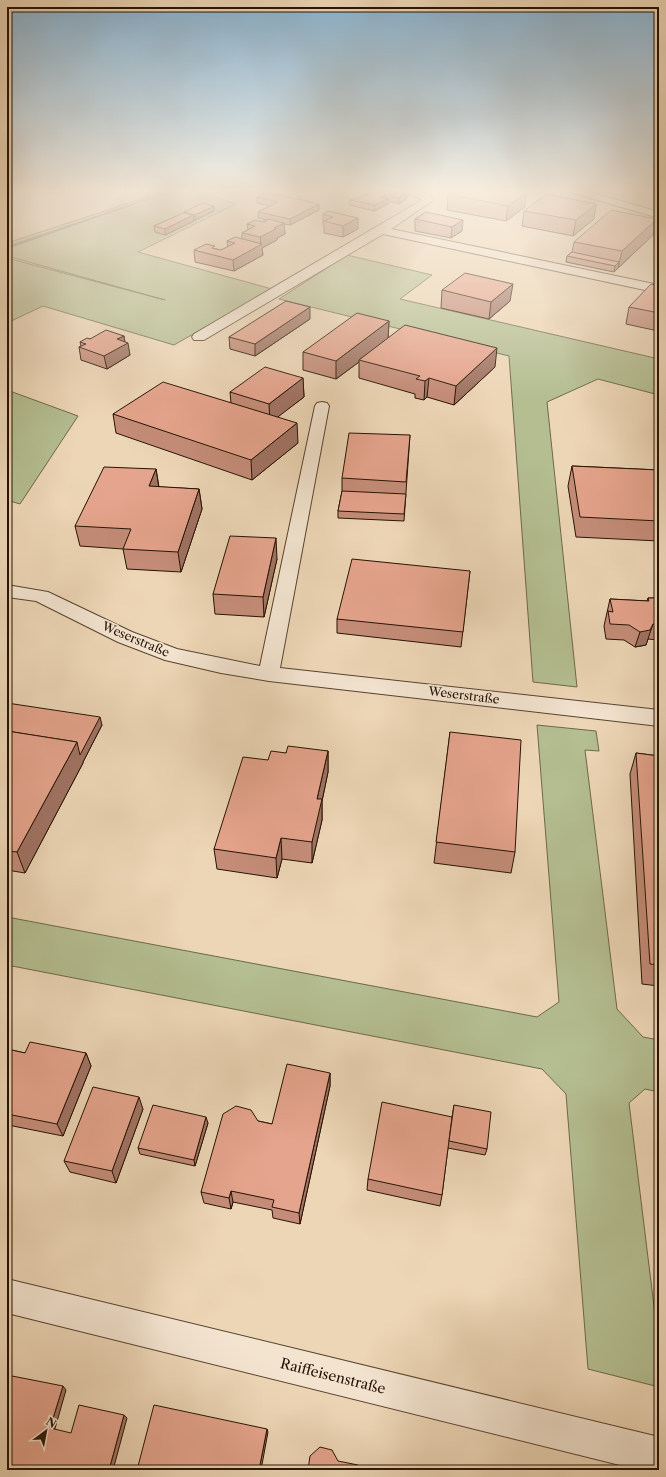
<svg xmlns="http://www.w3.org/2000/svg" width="666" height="1477" font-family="'Libre Caslon Text',serif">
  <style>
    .green { fill: #b4be91; stroke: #6e684a }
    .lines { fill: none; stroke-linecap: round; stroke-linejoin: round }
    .stream { fill: #6d756e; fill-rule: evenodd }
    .street-casing { stroke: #584330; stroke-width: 2 }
    .secondary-casing { stroke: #271204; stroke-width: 2 }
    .street { fill: #f3e4d0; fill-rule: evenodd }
    .secondary { fill: #f3e4d0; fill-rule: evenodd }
    .wall { fill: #c58d79; stroke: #271204 }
    .shaded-wall { fill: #a07363; stroke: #271204 }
    .building { fill: #e5a48d; stroke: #271204 }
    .labels { text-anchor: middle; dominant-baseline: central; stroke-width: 3.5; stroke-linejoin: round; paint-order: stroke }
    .street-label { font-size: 12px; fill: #271204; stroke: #f3e4d0 }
    .near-street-label { font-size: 14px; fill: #271204; stroke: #f3e4d0 }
  </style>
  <rect width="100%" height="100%" fill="#edd6b6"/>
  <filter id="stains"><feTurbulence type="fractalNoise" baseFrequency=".005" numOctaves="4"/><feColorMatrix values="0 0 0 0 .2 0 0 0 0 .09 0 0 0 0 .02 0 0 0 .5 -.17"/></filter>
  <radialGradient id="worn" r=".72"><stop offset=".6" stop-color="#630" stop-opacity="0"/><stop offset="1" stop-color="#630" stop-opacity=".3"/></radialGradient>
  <!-- green -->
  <g class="green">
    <path d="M165,191H197L236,204L138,252L272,289L174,345L43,306L7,323V258L165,300L7,256V243Z"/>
    <path d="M347,255L432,275L400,299L659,359V395L598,379L547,402L577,687L533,682L509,356L279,299Z"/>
    <path d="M7,390L78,416L20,504L7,500Z"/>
    <path d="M537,725L596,731L599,751L585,750L617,1009L643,1037L659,1040V1092L645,1089L629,1103L659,1347V1387L588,1369L566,1094L542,1069L7,965V917L537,1017L559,1002Z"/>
  </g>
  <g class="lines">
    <!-- stream -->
    <path class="stream" d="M169,191H174L7,249V246Z"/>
    <!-- street casing -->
    <g class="street-casing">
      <g id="street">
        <path d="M405,191H418L431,195L432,201L391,229L659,285V293L383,234L204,340H194L192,337L194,334L422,200Z"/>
        <path d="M322,402L327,403L329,406L280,668L659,710V726L269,681L221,673L165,660L118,642L36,601L7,597V585L48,592L132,632L177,649L260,666L315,406L317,403Z"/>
        <path d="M7,1279L659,1437V1470H640L7,1313Z"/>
      </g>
    </g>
    <!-- secondary casing -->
    <g class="secondary-casing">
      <path id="secondary" d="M572,191H586L659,212V218L573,193Z"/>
    </g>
    <!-- street -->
    <use href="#street" class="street"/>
    <!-- secondary -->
    <use href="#secondary" class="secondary"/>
  </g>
  <!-- wall -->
  <g class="wall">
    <path d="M365,191H403L408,192V197L399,204L388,201V204L374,211L350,205V200L365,195Z"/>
    <path d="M448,194L525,207L506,221L447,210Z"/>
    <path d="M257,197L319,210L290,225L284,224L285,234L277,238V240L262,248L263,255L234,271L195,262L194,250L216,249L221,250L228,247L227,241L242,239V233L248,230L247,224L264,222L267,220L258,218V212L270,206L257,203Z"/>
    <path d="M596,204L594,219L573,236L522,226L524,211Z"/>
    <path d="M214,211L195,220H193L194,221L165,235L155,232L154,226L185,213L184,212Z"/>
    <path d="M328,211L358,229L343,237L324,233V226L323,225V214Z"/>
    <path d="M426,212L462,231L451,238L415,231V219Z"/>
    <path d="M653,235L614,272L566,262L567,256L572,252L574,242Z"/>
    <path d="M659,286V330L658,331L626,324L629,307Z"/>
    <path d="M442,290L510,301L489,319L441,308Z"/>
    <path d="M310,319L255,356L230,349L229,337Z"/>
    <path d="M389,321L388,338L495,367L454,405L427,397L424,400L415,398V394L359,378V362L336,379L303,370V352Z"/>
    <path d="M124,336L125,342L130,355L107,369L81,360L79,347L81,346L80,342L90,339Z"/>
    <path d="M303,378L304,397L277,417L298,443L252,480L116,433L113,414L231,403L230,392Z"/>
    <path d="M410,435L404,521L338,518V511L342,491V478Z"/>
    <path d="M572,466L659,470V541L576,537L568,486Z"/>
    <path d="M156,469L159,487L199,489L202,509L181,572L127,569L123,549L80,546L75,526Z"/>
    <path d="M277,559L264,617L215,614L213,594Z"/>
    <path d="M470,571L461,647L337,633V619Z"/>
    <path d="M648,598H659V640L648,639L646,645L635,647L624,640L606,639L604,626L610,599L647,601Z"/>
    <path d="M7,703L102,725L83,762V763L25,873L7,870Z"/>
    <path d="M450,732L515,852L511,873L434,863Z"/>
    <path d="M328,751V772L322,801V820L312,863L282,859L277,878L217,869L214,849L268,760L286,753Z"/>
    <path d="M636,753L659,756V986L642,984L630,774Z"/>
    <path d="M7,1049L25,1053H86L91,1066L63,1136L8,1125L7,1126Z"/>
    <path d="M330,1073V1086L300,1224L273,1218L272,1210L233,1202L231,1209L204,1203L201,1192L258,1121L272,1124Z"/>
    <path d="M454,1105L487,1149L485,1155L448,1148L442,1195L440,1206L367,1190L368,1179L452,1117Z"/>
    <path d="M143,1109L116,1183L70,1172L64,1161Z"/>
    <path d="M208,1123L195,1166L140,1154L138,1148Z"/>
  </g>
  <!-- shaded-wall -->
  <g class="shaded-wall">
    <path d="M408,192V197L399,204V198Z"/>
    <path d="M527,192L525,207L506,221L508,206Z"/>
    <path d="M385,195V200L380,197Z"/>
    <path d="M388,199V204L374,211V205Z"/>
    <path d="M319,204V210L290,225V219Z"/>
    <path d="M596,204L594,219L573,236L576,220Z"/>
    <path d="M214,206V211L195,220V215Z"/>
    <path d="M193,215L194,221L165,235V229Z"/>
    <path d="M358,218V229L343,237V226Z"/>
    <path d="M657,219L653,235L618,268L622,251Z"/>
    <path d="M463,220L462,231L451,238L452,227Z"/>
    <path d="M284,223L285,234L277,238V240L262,248L263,255L234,271L233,260L261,244L260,237L274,228Z"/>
    <path d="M619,262L618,268L614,272L615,266Z"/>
    <path d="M513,284L510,301L489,319L491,302Z"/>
    <path d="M310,307V319L255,356V344Z"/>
    <path d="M389,321L388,339L359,360V362L336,379V361Z"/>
    <path d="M124,336L125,344L128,343L130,355L107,369L104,356L117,339Z"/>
    <path d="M497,348L495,367L454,405L456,386Z"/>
    <path d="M303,378L304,397L270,423L269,404Z"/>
    <path d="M429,378L427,397L424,400L425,381Z"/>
    <path d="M297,423L298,443L252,480L251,460Z"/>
    <path d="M156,469L159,489L149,486Z"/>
    <path d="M199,489L202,509L181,572L178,552Z"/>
    <path d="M276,538L277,559L264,617L263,597Z"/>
    <path d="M653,624L646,645L635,647L640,632Z"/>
    <path d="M100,717L102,725L83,762V763L25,873L17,852L77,742Z"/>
    <path d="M328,751V772L322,801V820L312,863V842L317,799Z"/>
    <path d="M281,838L282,859L277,878L276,858Z"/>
    <path d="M86,1053L91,1066L63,1136L57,1124Z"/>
    <path d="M330,1073V1086L300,1224L299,1213Z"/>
    <path d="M139,1097L143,1109L116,1183L112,1171Z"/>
    <path d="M206,1117L208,1123L195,1166L194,1160Z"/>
    <path d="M231,1191L233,1202L231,1209L229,1198Z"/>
    <path d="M63,1386L66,1390L54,1432L50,1428Z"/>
    <path d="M124,1415L127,1418L113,1470H109Z"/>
    <path d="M267,1429L268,1432L261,1470H259Z"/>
  </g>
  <!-- building -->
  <g class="building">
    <path d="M369,191H403L408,192L399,198L385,195L380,197L388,199L374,205L350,200L375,192Z"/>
    <path d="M454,191H521L527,192L508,206L448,194Z"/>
    <path d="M267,192L319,204L290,219L258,212L278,202L257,197Z"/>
    <path d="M546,194L596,204L576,220L524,211Z"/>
    <path d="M203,203L214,206L195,215L184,212Z"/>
    <path d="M611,210L657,219L622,251L574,242Z"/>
    <path d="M328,211L358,218L343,226L324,221L333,217L323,214Z"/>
    <path d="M426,212L463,220L452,227L415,219Z"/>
    <path d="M183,213L193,215L165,229L154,226Z"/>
    <path d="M269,219L284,223L274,228L276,229L260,237L242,233L255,226L247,224L255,220L264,222Z"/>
    <path d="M235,237L262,244L233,260L194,250L206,244L215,246L212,248L221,250L235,243L227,241Z"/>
    <path d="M572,252L619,262L615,266L567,256Z"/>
    <path d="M465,273L513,284L491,302L442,290Z"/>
    <path d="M651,284L659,286V313L629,307Z"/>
    <path d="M286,301L310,307L255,344L229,337Z"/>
    <path d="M357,313L389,321L336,361L303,352Z"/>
    <path d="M405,325L497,348L456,386L429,378L425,381L416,379L420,376L359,360Z"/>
    <path d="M106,330L124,336L117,339L128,343L104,356L79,347L86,344L80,342L87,338L90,339Z"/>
    <path d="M265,367L303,378L269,404L230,392Z"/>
    <path d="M163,382L297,423L251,460L113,414Z"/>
    <path d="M349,433L410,435L406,482L342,478Z"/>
    <path d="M572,466L659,470V521L580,517Z"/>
    <path d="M104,467L156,469L149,486L199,489L178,552L123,549L131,529L75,526Z"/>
    <path d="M342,491L406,494L404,514L338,511Z"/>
    <path d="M230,536L276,538L263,597L213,594Z"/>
    <path d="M352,559L470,571L463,632L337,619Z"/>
    <path d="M648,598H659V625L653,624L650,630L640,632L629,625L610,624L608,611L613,612L610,599L649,601Z"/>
    <path d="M7,703L100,717L80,755L77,742L7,731Z"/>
    <path d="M7,731L77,742L17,852L7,851Z"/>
    <path d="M450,732L521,740L515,852L436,842Z"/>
    <path d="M288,746L328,751L317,799H322L312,842L281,838L276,858L214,849L243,757L268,760L271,751L286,753Z"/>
    <path d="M636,753L659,756V965L650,964Z"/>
    <path d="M30,1042L86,1053L57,1124L7,1114V1049L25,1053Z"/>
    <path d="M287,1064L330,1073L299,1213L272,1207L274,1200L231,1191L229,1198L201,1192L223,1114L236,1106L251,1110L258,1121L272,1124Z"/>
    <path d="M93,1087L139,1097L112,1171L64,1161Z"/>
    <path d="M382,1102L452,1117L442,1195L368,1179Z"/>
    <path d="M153,1105L206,1117L194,1160L138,1148Z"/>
    <path d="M454,1105L491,1112L487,1149L449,1141Z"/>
    <path d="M7,1375L63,1386L50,1428L71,1433L79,1405L124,1415L109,1470H7Z"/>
    <path d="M154,1405L267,1429L259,1470H137Z"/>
    <path d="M320,1447L332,1450L338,1461L358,1465V1470H308L310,1456Z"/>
    <path d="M408,1468L417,1470H408Z"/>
  </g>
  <!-- sky -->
  <linearGradient id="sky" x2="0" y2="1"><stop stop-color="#89b5d4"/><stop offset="0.48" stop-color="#f7edde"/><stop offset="1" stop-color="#f7edde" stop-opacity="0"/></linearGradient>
  <rect width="666" height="397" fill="url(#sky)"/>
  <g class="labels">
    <!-- street labels -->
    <g class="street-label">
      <text transform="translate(136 639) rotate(23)">Weserstraße</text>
      <text transform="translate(464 695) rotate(7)">Weserstraße</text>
    </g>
    <!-- near-street labels -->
    <g class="near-street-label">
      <text transform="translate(333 1376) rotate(14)">Raiffeisenstraße</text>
    </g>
  </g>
  <!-- margin -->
  <rect width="666" height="1477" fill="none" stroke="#edd6b6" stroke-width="24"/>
  <rect x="8" y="8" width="650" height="1461" fill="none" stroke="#271204" stroke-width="2"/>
  <rect x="12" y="12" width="642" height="1453" fill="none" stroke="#271204"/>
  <!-- north arrow -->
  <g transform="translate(46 1431) rotate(32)" stroke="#f3e4d0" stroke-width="3" paint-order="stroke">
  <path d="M0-3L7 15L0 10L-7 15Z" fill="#271204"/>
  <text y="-6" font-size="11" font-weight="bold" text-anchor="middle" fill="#271204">N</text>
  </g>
  <rect width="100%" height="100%" filter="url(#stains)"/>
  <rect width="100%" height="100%" fill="url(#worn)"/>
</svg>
